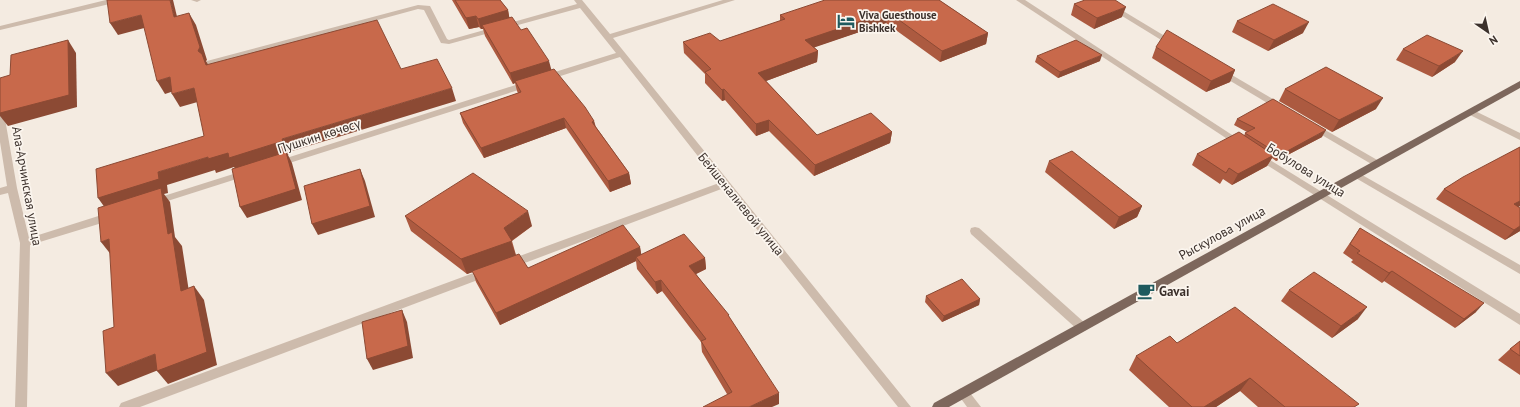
<svg xmlns="http://www.w3.org/2000/svg" width="1520" height="407" font-family="'PT Sans',sans-serif">
  <style>
    .lines { fill: none; stroke-linecap: round; stroke-linejoin: round }
    .minor { fill: #cdbbac; fill-rule: evenodd }
    .major { fill: #7d675c; fill-rule: evenodd }
    .wall { fill: #ac5a40 }
    .shaded-wall { fill: #8c4a34 }
    .building { fill: #c8694b; stroke: #8c4a34 }
    .labels { text-anchor: middle; dominant-baseline: central; stroke-width: 3.5; stroke-linejoin: round; paint-order: stroke }
    .far-poi-label { font-size: 11px; font-weight: bold; fill: #3b302b; stroke: #fbf5ee; text-anchor: start }
    .street-label { font-size: 13px; fill: #3b302b; stroke: #fbf5ee }
    .poi-label { font-size: 13px; font-weight: bold; fill: #3b302b; stroke: #fbf5ee; text-anchor: start }
  </style>
  <rect width="100%" height="100%" fill="#f4ebe1"/>
  <g class="lines">
    <!-- minor -->
    <g class="minor">
      <path d="M106,0H119L118,2L0,30V26Z"/>
      <path d="M191,0H201L197,2Z"/>
      <path d="M574,0H582L610,34L723,0H735L613,38L911,407H898L724,188L514,267H506L505,264L506,261L719,183L620,57L548,80H542L541,78L542,76L616,53L580,8L449,44L441,43L424,10L418,9L213,65H210L206,63L207,61L418,5L430,6L447,39L449,40L577,4Z"/>
      <path d="M1016,0H1025L1246,144L1244,146H1238Z"/>
      <path d="M1096,0H1105L1178,44L1174,46H1171Z"/>
      <path d="M1220,68L1285,106L1286,108L1282,111L1279,110L1217,73L1216,71L1217,69Z"/>
      <path d="M528,81L531,82L532,84L531,86L280,166L277,167L272,164L274,162Z"/>
      <path d="M1471,109L1520,133V140L1468,114L1467,112L1468,110Z"/>
      <path d="M0,110L4,113L17,188L29,238L111,212L115,213L116,216L115,219L30,245L27,407H15L20,243L8,193L0,195V188L7,186L0,142Z"/>
      <path d="M1313,123L1379,161L1381,163L1379,165H1373L1310,128L1308,126L1310,124Z"/>
      <path d="M1257,152L1520,314V325L1254,157L1252,155Z"/>
      <path d="M246,170L249,171L251,173L249,175L155,205L150,202L151,200Z"/>
      <path d="M1357,172L1520,265V274L1354,177L1352,175Z"/>
      <path d="M975,227L979,228L1086,324L1088,327L1086,330L1082,332L1078,330L971,234L970,231L971,228Z"/>
      <path d="M487,268L491,269L492,272L491,275L140,407H119L121,403Z"/>
      <path d="M963,388L967,389L981,407H967L957,393L959,389Z"/>
    </g>
    <!-- major -->
    <path class="major" d="M1520,81V88L949,407H932L934,403Z"/>
  </g>
  <!-- wall -->
  <g class="wall">
    <path d="M452,0H500L508,10L509,17L521,30L551,70L594,121L596,127L629,173L631,184L610,192L566,128L484,158L463,123L460,113L518,93L517,91L515,83L513,84L485,36L483,29H481L479,27L469,29Z"/>
    <path d="M939,0L988,33L986,44L940,62L886,23L814,47L818,51L817,62L766,81L817,135L892,132L890,143L814,176L769,131L756,136L725,100L722,101L705,83V74L684,53L683,42L720,41L780,21V15Z"/>
    <path d="M1074,4L1122,17L1094,29L1071,15Z"/>
    <path d="M1237,21L1303,33L1268,51L1232,32Z"/>
    <path d="M1156,47L1235,70L1230,82L1206,92L1152,58Z"/>
    <path d="M1403,49L1455,62L1432,77L1396,60Z"/>
    <path d="M1037,56L1100,61L1058,78L1035,62Z"/>
    <path d="M1285,89L1376,109L1332,132L1279,101Z"/>
    <path d="M1237,119L1322,137L1276,161L1272,158L1267,166L1232,185L1223,179L1220,184L1192,165L1197,154L1244,136L1245,133L1247,132L1234,125Z"/>
    <path d="M1520,147V206L1518,207L1520,208V231L1505,240L1436,199L1444,189Z"/>
    <path d="M1049,161L1142,206L1137,217L1114,229L1045,172Z"/>
    <path d="M405,216L532,226L512,241L516,255L528,268L640,247L641,255L705,258L706,269L696,274L729,317L779,404L727,394L702,352L701,342L662,291L657,294L637,269L636,261L500,325L476,282L473,272L467,274L411,231Z"/>
    <path d="M1360,228L1476,312L1455,328L1384,281L1382,283L1351,262L1353,260L1343,253Z"/>
    <path d="M1289,290L1358,319L1332,338L1281,301Z"/>
    <path d="M926,296L980,299L979,305L942,322L925,302Z"/>
    <path d="M1520,341V375L1498,360L1510,349Z"/>
    <path d="M1177,343L1356,407H1258L1240,391L1216,407H1169L1129,370L1136,356Z"/>
  </g>
  <!-- shaded-wall -->
  <g class="shaded-wall">
    <path d="M170,0H173L180,29L174,17Z"/>
    <path d="M1126,7L1122,17L1094,29L1097,18Z"/>
    <path d="M508,10L510,21L482,25L483,29H481L478,19Z"/>
    <path d="M888,12L886,23L804,51L805,40Z"/>
    <path d="M189,13L196,25L207,60L206,61L209,66L212,78L198,51Z"/>
    <path d="M141,15L148,27L118,35L110,23Z"/>
    <path d="M476,16L479,27L469,29L466,18Z"/>
    <path d="M1309,22L1303,33L1268,51L1274,40Z"/>
    <path d="M988,33L986,44L940,62L942,51Z"/>
    <path d="M68,40L76,53L77,107L8,126L0,116V113Z"/>
    <path d="M818,51L817,62L758,84V73Z"/>
    <path d="M1463,51L1455,62L1432,77L1439,66Z"/>
    <path d="M1102,55L1100,61L1058,78L1060,72Z"/>
    <path d="M549,61L552,72L515,81V83L513,84L510,73Z"/>
    <path d="M1235,70L1230,82L1206,92L1211,81Z"/>
    <path d="M170,77L177,90L165,94L157,81Z"/>
    <path d="M194,88L201,101L180,107L172,94Z"/>
    <path d="M452,88L456,101L289,152V154L288,155L292,163L302,200L247,218L240,207L237,171L234,167L216,173L215,170L167,185L168,193L164,194L170,202L175,237L182,246L191,305L108,212L98,198L158,172L208,157L228,153L282,139Z"/>
    <path d="M724,89L725,100L722,101V90Z"/>
    <path d="M1383,98L1376,109L1332,132L1339,120Z"/>
    <path d="M564,118L566,128L484,158L481,148Z"/>
    <path d="M769,120V131L756,136V124Z"/>
    <path d="M594,121L596,131L592,122Z"/>
    <path d="M1326,130L1322,137L1276,161L1280,155Z"/>
    <path d="M892,132L890,143L814,176L815,165Z"/>
    <path d="M1274,155L1267,166L1232,185L1238,174Z"/>
    <path d="M360,169L365,181L375,217L318,235L312,224Z"/>
    <path d="M629,173L631,184L610,192L608,181Z"/>
    <path d="M1520,201V206L1506,214L1514,204Z"/>
    <path d="M1142,206L1137,217L1114,229L1119,217Z"/>
    <path d="M528,211L532,226L511,241L516,256L467,274L461,259L504,228Z"/>
    <path d="M1520,226V231L1505,240L1514,230Z"/>
    <path d="M109,239L112,256L101,242Z"/>
    <path d="M640,247L642,258L636,257V261L500,325L496,313Z"/>
    <path d="M705,258L706,269L690,277L689,266Z"/>
    <path d="M1392,271L1384,281L1382,283L1389,273Z"/>
    <path d="M661,280L662,291L657,294L655,282Z"/>
    <path d="M194,286L204,300L217,365L168,384L157,371Z"/>
    <path d="M980,299L979,305L942,322L944,316Z"/>
    <path d="M1484,303L1476,312L1455,328L1464,319Z"/>
    <path d="M1367,307L1358,319L1332,338L1341,326Z"/>
    <path d="M402,310L407,322L413,358L373,370L367,359Z"/>
    <path d="M155,354L166,367L118,386L106,373Z"/>
    <path d="M1250,378L1240,391L1216,407H1204Z"/>
    <path d="M779,393V404L772,407H749Z"/>
  </g>
  <!-- building -->
  <g class="building">
    <path d="M107,0H170L174,17L189,13L200,47L198,51L202,54L206,65L377,20L401,69L437,59L452,88L282,139L283,141L229,158L228,153L208,159V157L158,172L159,179L98,198L96,169L204,136L194,88L172,94L170,77L157,81L141,15L110,23Z"/>
    <path d="M455,0H500L508,10L478,19L476,16L466,18Z"/>
    <path d="M825,0H939L988,33L942,51L888,12L805,40L818,51L758,73L817,135L871,113L892,132L815,165L769,120L756,124L724,89L722,90L705,72L711,69L683,42L710,33L720,41L785,19L780,15Z"/>
    <path d="M1085,0H1115L1126,7L1097,18L1074,4Z"/>
    <path d="M1273,4L1309,22L1274,40L1237,21Z"/>
    <path d="M512,17L521,30L527,28L549,61L510,73L482,25Z"/>
    <path d="M1167,30L1235,70L1211,81L1156,47Z"/>
    <path d="M1427,35L1463,51L1439,66L1403,49Z"/>
    <path d="M68,40L69,95L0,113V78L10,75L11,55Z"/>
    <path d="M1076,40L1102,55L1060,72L1037,56Z"/>
    <path d="M1326,67L1383,98L1339,120L1285,89Z"/>
    <path d="M554,69L585,107L594,121L592,122L629,173L608,181L564,118L481,148L460,113L521,92L515,81Z"/>
    <path d="M1273,99L1326,130L1280,155L1245,133L1255,128L1237,119Z"/>
    <path d="M1239,132L1274,155L1238,174L1229,168L1226,173L1197,154Z"/>
    <path d="M1520,147V201L1514,204L1520,208V226L1514,230L1444,189L1463,177Z"/>
    <path d="M1072,151L1142,206L1119,217L1049,161Z"/>
    <path d="M286,152L296,189L240,207L232,169Z"/>
    <path d="M360,169L370,206L312,224L304,186Z"/>
    <path d="M473,173L528,211L504,228L512,241L461,259L405,216Z"/>
    <path d="M161,188L168,234L172,232L181,291L194,286L207,352L157,371L155,354L106,373L103,331L114,327L109,239L101,242L98,208Z"/>
    <path d="M623,225L640,247L496,313L472,271L519,254L528,268Z"/>
    <path d="M1360,228L1484,303L1464,319L1392,271L1389,273L1357,253L1360,251L1350,244Z"/>
    <path d="M684,234L705,258L689,266L729,315H728L779,393L749,407H703L732,392L701,341L706,339L661,280L655,282L636,257Z"/>
    <path d="M1314,272L1367,307L1341,326L1289,290Z"/>
    <path d="M962,279L980,299L944,316L926,296Z"/>
    <path d="M1235,307L1359,404L1354,407H1285L1250,378L1204,407H1192L1136,356L1170,336L1177,343Z"/>
    <path d="M402,310L408,346L367,359L362,322Z"/>
    <path d="M1520,341V356L1510,349Z"/>
  </g>
  <!-- icons -->
  <defs>
    <g id="hotel-bare" transform="scale(1.38)"><path d="M-6-4.5h1.5V1H6V5H4.5V3h-9V5H-6ZM-4 0a1.8 1.8 0 1 1 3.6 0ZM.5 0V-2.5h3Q6-2.5 6 0Z" fill="#1f5a5e" stroke="#fbf5ee" stroke-width="2.5" paint-order="stroke"/></g>
    <g id="cafe-bare" transform="scale(1.38)"><path d="M-5.5-4.5H6V0H3Q3 3.5 0 3.5H-2.5Q-5.5 3.5-5.5 0ZM3-3.2v2h1.7v-2ZM-6 4.5H4V6H-6Z" fill="#1f5a5e" stroke="#fbf5ee" stroke-width="2.5" paint-order="stroke"/></g>
  </defs>
  <g fill-rule="evenodd">
    <use href="#hotel-bare" x="846" y="21"/>
    <use href="#cafe-bare" x="1146" y="291"/>
  </g>
  <g class="labels">
    <!-- far-poi labels -->
    <g class="far-poi-label">
      <text x="859" y="15">Viva Guesthouse<tspan x="859" dy="13">Bishkek</tspan></text>
    </g>
    <!-- street labels -->
    <g class="street-label">
      <text transform="translate(319 136) rotate(-18)">Пушкин көчөсү</text>
      <text transform="translate(1306 170) rotate(32)">Бобулова улица</text>
      <text transform="translate(27 186) rotate(80)">Ала-Арчинская улица</text>
      <text transform="translate(741 204) rotate(51)">Бейшеналиевой улица</text>
      <text transform="translate(1222 233) rotate(-29)">Рыскулова улица</text>
    </g>
    <!-- poi labels -->
    <g class="poi-label">
      <text x="1159" y="291">Gavai</text>
    </g>
  </g>
  <!-- north arrow -->
  <g transform="translate(1488 32) rotate(146)" stroke="#fbf5ee" stroke-width="3" paint-order="stroke">
  <path d="M0-3L7 15L0 10L-7 15Z" fill="#3b302b"/>
  <text y="-6" font-size="11" font-weight="bold" text-anchor="middle" fill="#3b302b">N</text>
  </g>
</svg>
